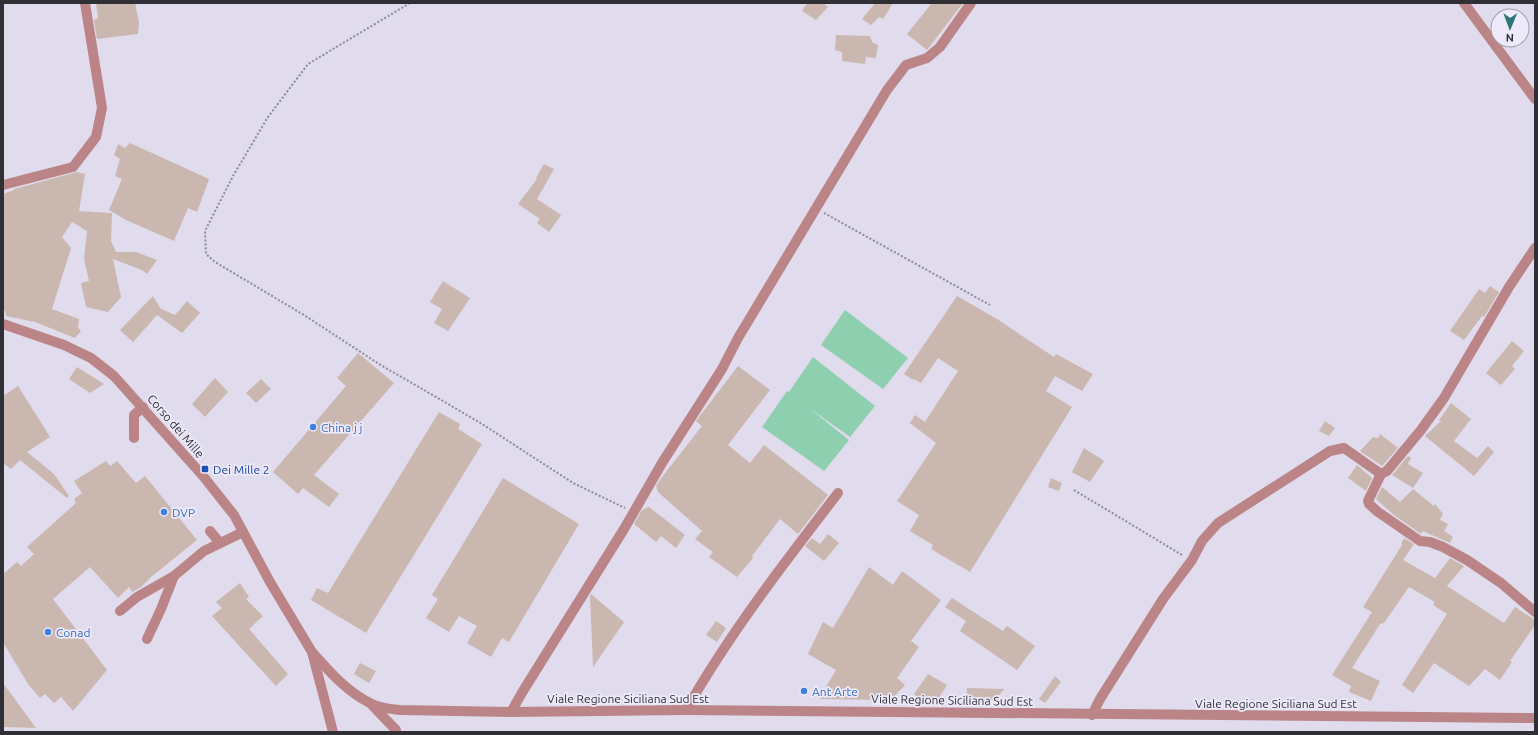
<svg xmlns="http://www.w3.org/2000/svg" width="1538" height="735" font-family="Ubuntu,sans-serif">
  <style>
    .green { fill: #8ecfb0 }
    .building { fill: #c9b7b0 }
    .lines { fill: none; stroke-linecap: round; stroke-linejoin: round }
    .path { stroke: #8d8a96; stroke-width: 2; stroke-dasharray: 2 2; stroke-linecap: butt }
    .minor { stroke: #bb8588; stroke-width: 10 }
    .shop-dot { fill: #3f7fe0; stroke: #eeeafb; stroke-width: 1.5 }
    .transit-dot { fill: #1a4fb4; stroke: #eeeafb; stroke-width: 1.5 }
    .labels { text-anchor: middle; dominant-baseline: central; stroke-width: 3.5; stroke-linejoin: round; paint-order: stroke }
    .street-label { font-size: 12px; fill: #302f35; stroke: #eeeafb }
    .shop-label { font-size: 12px; fill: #366cbe; stroke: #eeeafb; text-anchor: start }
    .transit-label { font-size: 12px; fill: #164399; stroke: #eeeafb; text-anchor: start }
  </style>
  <rect width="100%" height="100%" fill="#e1dced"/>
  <!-- green -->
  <g class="green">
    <path d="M845,310L908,358L883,389L821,345Z"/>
    <path d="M813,357L875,406L850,437L809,408L849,440L824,471L762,427L787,391L789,392Z"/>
  </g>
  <!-- building -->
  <g class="building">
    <path d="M96,3H135L139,22L138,34L97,39L94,20L98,18Z"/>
    <path d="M807,3H823L828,7L816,20L802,11Z"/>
    <path d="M875,3H893L883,19L879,17L871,25L862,19Z"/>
    <path d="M932,3H963L927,50L907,34Z"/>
    <path d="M836,35L870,36L872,42L878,45L876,58L866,57L865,64L842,61V52L835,50Z"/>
    <path d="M130,143L209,179L197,212L188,208L174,241L126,220L109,210L122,179L115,176L120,159L114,155L118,144L125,148Z"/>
    <path d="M544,164L554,169L537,199L561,215L549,232L537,223L540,219L518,204L537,179L536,178Z"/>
    <path d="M77,172L85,174L79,211L112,213L111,241L116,252H136L157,260L147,274L142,270L113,259L121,297L108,312L86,307L81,283L89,281L84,259L87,231L72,222L62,237L71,248L52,309L79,319L78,328L81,331L75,338L35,322L6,316L5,311L3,310V194L14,190V189Z"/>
    <path d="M443,281L470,298L448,331L434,323L442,309L430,302Z"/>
    <path d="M1490,286L1499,292L1484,317L1482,316L1464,340L1450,331L1479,289L1485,293Z"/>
    <path d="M153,296L161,309L175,315L187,301L200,313L182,333L157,315L133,342L120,330Z"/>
    <path d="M957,296L997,319L1054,357L1056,354L1093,374L1082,391L1055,376L1046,391L1072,407L970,572L931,549L933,545L910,531L919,515L897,501L936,443L910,423L915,415L925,422L958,371L938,358L921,383L914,379L913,380L904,374Z"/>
    <path d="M1512,341L1524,351L1512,366L1515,369L1501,385L1486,373Z"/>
    <path d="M358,353L394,383L314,475L339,494L329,507L303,488L298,494L273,472L346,386L337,378Z"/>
    <path d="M738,366L770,390L728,445L750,463L764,445L828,495L798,534L780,519L752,556L753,558L737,577L709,557L713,552L695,539L702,531L658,492L656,486L662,477L702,426L696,421Z"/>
    <path d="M77,367L104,384L90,393L69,379Z"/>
    <path d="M215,378L228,392L205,417L192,404Z"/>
    <path d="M261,379L271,389L256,403L246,393Z"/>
    <path d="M18,386L50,437L27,452L54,474L69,496L67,498L20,460L11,469L3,463V396Z"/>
    <path d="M1451,403L1471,419L1454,441L1477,458L1488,446L1494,452L1474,476L1425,436L1441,421L1439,420Z"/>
    <path d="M439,412L460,424L458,429L482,444L366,633L311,600L317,588L328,593Z"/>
    <path d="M1325,421L1335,428L1329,436L1319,431Z"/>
    <path d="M1380,434L1398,448L1382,466L1360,451L1373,437L1378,438Z"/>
    <path d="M1084,448L1104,461L1090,482L1072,472Z"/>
    <path d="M1408,456L1411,458L1408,464L1423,473L1413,488L1392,475Z"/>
    <path d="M106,461L110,466L117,461L136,483L145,476L197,540L151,577L141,587L132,592L129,587L118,598L90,567L53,599L107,670L73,711L61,697L54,703L45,694L40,698L28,684L3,642V574L17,562L21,566L34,554L27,547L76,503L74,499L82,493L74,481Z"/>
    <path d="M1357,465L1372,478L1366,491L1348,478Z"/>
    <path d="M503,478L579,524L509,642L502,638L491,657L467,643L477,626L459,616L449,632L426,618L438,599L432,595Z"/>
    <path d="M1051,478L1062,483L1059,491L1048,487Z"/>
    <path d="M1382,487L1400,502L1413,489L1434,506L1435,504L1443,514L1440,520L1448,524L1444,531L1453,537L1450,543L1423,531L1421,534L1394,515L1376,499Z"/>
    <path d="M649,507L685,535L676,548L661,536L656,542L634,524L642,510Z"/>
    <path d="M828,534L839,543L824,561L805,546L812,538L820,544Z"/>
    <path d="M1404,538L1414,544L1403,560L1435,578L1450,558L1464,566L1447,586L1504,623L1515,607L1535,620V625L1510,661L1512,662L1500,680L1485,669L1469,686L1434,663L1413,693L1402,685L1447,614L1433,605L1435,602L1409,587L1384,623L1380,624L1352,668L1380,681L1371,701L1349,692L1351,686L1332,675L1372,612L1363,607L1402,545L1401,544Z"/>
    <path d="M869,567L893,585L902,571L941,600L911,641L919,647L897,678L905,685L891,700L819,699L836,670L808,654L823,622L833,628Z"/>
    <path d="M240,583L249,597L246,599L263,616L249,629L288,674L276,686L212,616L222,608L216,602Z"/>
    <path d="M591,594L624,622L593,667L590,596Z"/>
    <path d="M952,598L1003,631L1007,626L1035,646L1017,670L960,631L966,621L945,607Z"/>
    <path d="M716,621L726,628L717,642L706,635Z"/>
    <path d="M360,663L376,671L369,683L354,674Z"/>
    <path d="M928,674L947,685L938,699L922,700L914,694Z"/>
    <path d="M1055,676L1061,682L1045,703L1039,699Z"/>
    <path d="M3,683L36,728L3,727Z"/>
    <path d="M967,688L1004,689L995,701L967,699Z"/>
  </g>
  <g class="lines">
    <!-- path -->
    <g class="path">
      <path d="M410,3L308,64L268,117L233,176L205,231L206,254L215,262L304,315L379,364L479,422L573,483L625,508"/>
      <path d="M824,213L990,305"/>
      <path d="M1074,490L1182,555"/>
    </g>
    <!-- minor -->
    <g class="minor">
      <path d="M1464,3L1535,99"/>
      <path d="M3,185L73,167L96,137L102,108L85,3"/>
      <path d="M3,324L64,345L91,358L114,376L203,476L234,515L270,582L312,652L333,732"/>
      <path d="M134,438V415L143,407"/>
      <path d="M1381,474L1368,501L1369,504L1378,512L1420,541L1430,542L1443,547L1467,560L1501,583L1535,612"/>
      <path d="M210,531L220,543"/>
      <path d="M120,611L137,597L174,576L204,551L243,532"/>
      <path d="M147,639L161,609L174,576"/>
      <path d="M312,652C329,671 347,692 370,703C379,708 390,709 400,710L511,712L686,710L1535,718"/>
      <path d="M372,705L396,730"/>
      <path d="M686,710C730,633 784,563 838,493"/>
      <path d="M511,712L523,691L624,529L662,463L722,369L738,338L887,90L906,65L927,58L940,47L971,3"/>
      <path d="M1092,715L1100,699L1163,599L1192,560L1202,541L1218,523L1330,451L1344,448L1381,474L1387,471L1421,430L1444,398L1509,287L1535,248"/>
    </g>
  </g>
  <!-- markers -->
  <g class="shop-dot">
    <circle cx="313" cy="427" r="4"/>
    <circle cx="164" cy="512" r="4"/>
    <circle cx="48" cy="632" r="4"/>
    <circle cx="804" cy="691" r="4"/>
  </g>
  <rect class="transit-dot" x="201" y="465" width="8" height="8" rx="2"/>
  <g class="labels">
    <!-- street labels -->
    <g class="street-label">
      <text transform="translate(176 426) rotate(49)">Corso dei Mille</text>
      <text x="628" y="698">Viale Regione Siciliana Sud Est</text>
      <text transform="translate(952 700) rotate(1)">Viale Regione Siciliana Sud Est</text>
      <text x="1276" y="703">Viale Regione Siciliana Sud Est</text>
    </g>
    <!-- shop labels -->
    <g class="shop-label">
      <text x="321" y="427">China j j</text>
      <text x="172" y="512">DVP</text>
      <text x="56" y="632">Conad</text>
      <text x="812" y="691">Ant Arte</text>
    </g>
    <!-- transit labels -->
    <g class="transit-label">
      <text x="213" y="469">Dei Mille 2</text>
    </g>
  </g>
  <!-- border -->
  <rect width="1538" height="735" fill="none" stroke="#302f35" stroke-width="8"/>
  <!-- north arrow -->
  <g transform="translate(1510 28) rotate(181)"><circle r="19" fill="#eeeafb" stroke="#a29fac"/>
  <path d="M0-3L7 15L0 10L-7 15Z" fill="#2c7679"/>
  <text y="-6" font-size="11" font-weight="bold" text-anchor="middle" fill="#302f35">N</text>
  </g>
</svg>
